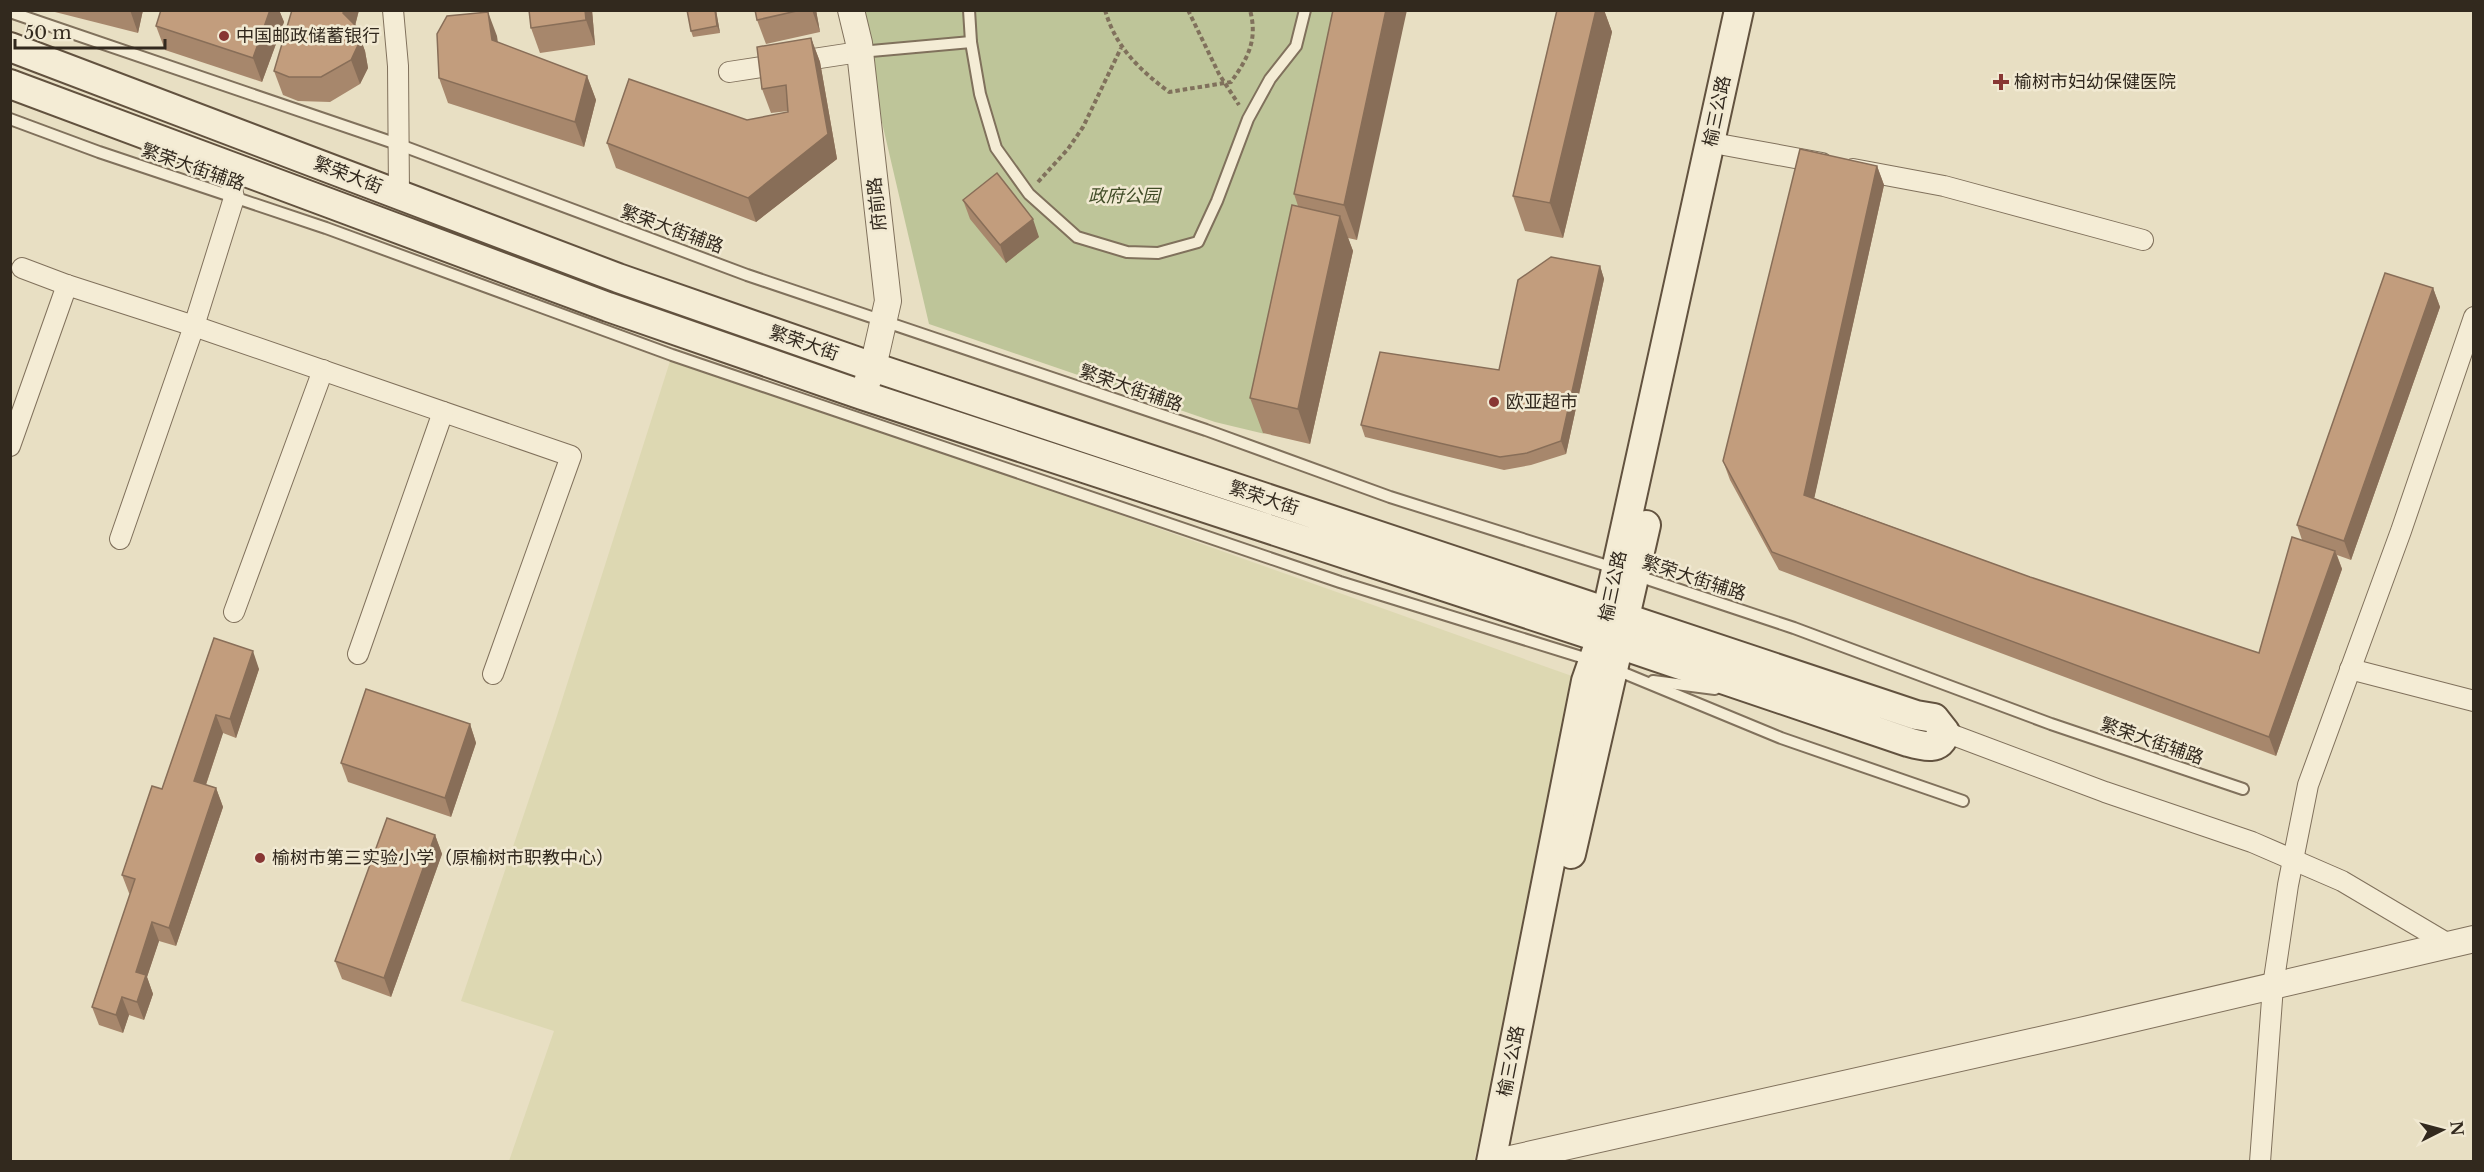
<svg xmlns="http://www.w3.org/2000/svg" width="2484" height="1172" font-family="'Libre Baskerville','Noto Sans SC',serif">
  <style>
    .farmland { fill: #ddd8b2 }
    .green { fill: #bec599 }
    .lines { fill: none; stroke-linecap: round; stroke-linejoin: round }
    .service-casing { stroke: #80715c; stroke-width: 14 }
    .minor-casing { stroke: #80715c; stroke-width: 22 }
    .tertiary-casing { stroke: #80715c; stroke-width: 28 }
    .secondary-casing { stroke: #62523f; stroke-width: 32 }
    .path { stroke: #80715c; stroke-width: 4; stroke-dasharray: 4.5 3; stroke-linecap: butt }
    .service { stroke: #f4ecd5; stroke-width: 10 }
    .minor { stroke: #f4ecd5; stroke-width: 20 }
    .tertiary { stroke: #f4ecd5; stroke-width: 26 }
    .secondary { stroke: #f4ecd5; stroke-width: 28 }
    .wall { fill: #a7876c }
    .shaded-wall { fill: #886e58 }
    .building { fill: #c29d7d; stroke: #886e58; stroke-width: 1.5 }
    .poi-dot { fill: #883633; stroke: #f1e9d2; stroke-width: 2 }
    .labels { text-anchor: middle; dominant-baseline: central; stroke-width: 5; stroke-linejoin: round; paint-order: stroke }
    .poi-label { font-size: 18px; fill: #32291e; stroke: #f1e9d2; text-anchor: start }
    .street-label { font-size: 18px; fill: #32291e; stroke: #f1e9d2 }
    .park-label { font-size: 18px; font-style: italic; fill: #414c27; stroke: #f1e9d2 }
  </style>
  <rect width="100%" height="100%" fill="#e8dfc3"/>
  <!-- farmland -->
  <path class="farmland" d="M672,355L1586,681L1474,1161H509L554,1031L461,1001L555,722Z"/>
  <!-- green -->
  <path class="green" d="M856,11H1352L1263,433L1265,434L1215,422L929,324Z"/>
  <g class="lines">
    <!-- service casing -->
    <g class="service-casing">
      <g id="service">
        <path d="M969,10L971,42L980,94L996,148L1029,194L1077,237L1127,252L1158,253L1198,242L1217,201L1248,119L1270,79L1296,46L1305,10"/>
        <path d="M10,12L400,145L747,275L1206,430L1390,497L1614,568"/>
        <path d="M860,52L971,42"/>
        <path d="M10,119L99,152L326,228L672,355L1340,582L1591,660"/>
        <path d="M1635,575L1794,628L2051,724L2243,789"/>
        <path d="M1614,669L1781,738L1963,801"/>
        <path d="M1653,681L1715,689"/>
      </g>
    </g>
    <!-- minor casing -->
    <g class="minor-casing">
      <g id="minor">
        <path d="M393,10L398,66L399,195"/>
        <path d="M729,72L859,52"/>
        <path d="M1724,145L1822,163"/>
        <path d="M227,165L234,198L194,326L571,456L493,674"/>
        <path d="M1853,169L1944,186L2143,240"/>
        <path d="M22,268L67,285L194,326L120,539"/>
        <path d="M10,446L67,285"/>
        <path d="M234,612L323,370"/>
        <path d="M358,654L443,412"/>
        <path d="M2350,669L2474,701"/>
        <path d="M1945,732L2105,792L2252,842L2342,881L2450,945"/>
        <path d="M2260,1162L2273,986L2288,885L2308,785L2401,531L2474,317"/>
      </g>
    </g>
    <!-- tertiary casing -->
    <g class="tertiary-casing">
      <g id="tertiary">
        <path d="M851,10L859,43L888,301L873,367L862,395"/>
        <path d="M1497,1162L2089,1029L2474,939"/>
      </g>
    </g>
    <!-- secondary casing -->
    <g class="secondary-casing">
      <g id="secondary">
        <path d="M10,47L618,278L873,367L1916,715L1934,718L1945,732C1942,752 1922,746 1908,742L1601,638L862,395L608,307L10,84"/>
        <path d="M1571,854L1646,525"/>
        <path d="M1491,1162L1586,681L1601,638L1739,10"/>
      </g>
    </g>
    <!-- path -->
    <g class="path">
      <path d="M1105,10C1116,48 1139,69 1169,92L1231,82C1248,58 1258,40 1250,10"/>
      <path d="M1188,10L1219,74L1239,105"/>
      <path d="M1038,182L1068,149L1083,127L1121,48"/>
    </g>
    <!-- service -->
    <use href="#service" class="service"/>
    <!-- minor -->
    <use href="#minor" class="minor"/>
    <!-- tertiary -->
    <use href="#tertiary" class="tertiary"/>
    <!-- secondary -->
    <use href="#secondary" class="secondary"/>
  </g>
  <!-- wall -->
  <g class="wall">
    <path d="M47,10H143L138,33Z"/>
    <path d="M161,10H279L284,22L262,82L165,50L156,26Z"/>
    <path d="M359,10L355,26L365,51L368,68L360,84L330,102L298,101L283,95L274,71Z"/>
    <path d="M529,10H592L595,45L540,53L531,28Z"/>
    <path d="M687,10H716L720,33L693,37L691,31Z"/>
    <path d="M755,10H816L820,32L766,44L757,20Z"/>
    <path d="M1333,10L1357,240L1348,238L1353,251L1310,444L1263,433L1250,398L1298,206L1294,194Z"/>
    <path d="M1557,10H1604L1612,32L1563,238L1525,231L1513,196Z"/>
    <path d="M497,36V42L587,76L596,100L584,147L448,103L439,78Z"/>
    <path d="M811,38L820,62L837,159L756,222L616,168L607,143L747,120L788,112V111L771,113L762,89Z"/>
    <path d="M1877,166L1884,185L1814,498L2030,577L2259,653L2302,540L2297,525L2433,288L2440,307L2351,560L2337,555L2342,569L2276,756L1779,570L1730,480L1723,461Z"/>
    <path d="M963,200L1039,237L1006,263L970,219Z"/>
    <path d="M1600,266L1604,279L1566,454L1531,465L1504,470L1365,437L1361,425L1499,370Z"/>
    <path d="M214,638L259,669L236,738L223,733L206,785L216,788L223,807L176,946L159,941L147,977L153,994L144,1020L129,1015L123,1033L99,1025L92,1007L130,894L129,893L122,875L162,789Z"/>
    <path d="M470,724L476,743L451,817L348,782L341,763Z"/>
    <path d="M435,835L442,854L391,997L342,979L335,961Z"/>
  </g>
  <!-- shaded-wall -->
  <g class="shaded-wall">
    <path d="M130,10H143L138,33Z"/>
    <path d="M270,10H279L284,22L262,82L253,58Z"/>
    <path d="M344,10H359L352,37L343,13Z"/>
    <path d="M585,10H592L595,45L586,20Z"/>
    <path d="M715,10H716L720,33L717,26Z"/>
    <path d="M812,10H816L820,32Z"/>
    <path d="M1386,10H1407L1357,240L1344,205Z"/>
    <path d="M1596,10H1604L1612,32L1563,238L1550,203Z"/>
    <path d="M488,12L497,36L501,64L492,40Z"/>
    <path d="M356,26L365,51L368,68L360,84L351,60Z"/>
    <path d="M811,38L820,62L837,159L756,222L748,198L828,134Z"/>
    <path d="M587,76L596,100L584,147L575,122Z"/>
    <path d="M1877,166L1884,185L1811,513L1804,495Z"/>
    <path d="M1340,216L1353,251L1310,444L1298,409Z"/>
    <path d="M1033,219L1039,237L1006,263L1000,245Z"/>
    <path d="M1600,266L1604,279L1566,454L1561,441Z"/>
    <path d="M2433,288L2440,307L2351,560L2344,541Z"/>
    <path d="M2335,551L2342,569L2276,756L2269,737Z"/>
    <path d="M253,651L259,669L236,738L230,719Z"/>
    <path d="M216,715L223,733L201,799L194,781Z"/>
    <path d="M470,724L476,743L451,817L445,798Z"/>
    <path d="M216,788L223,807L176,946L169,928Z"/>
    <path d="M435,835L442,854L391,997L384,978Z"/>
    <path d="M152,922L159,941L147,977L153,994L144,1020L137,1002L136,972Z"/>
    <path d="M122,997L129,1015L123,1033L116,1015Z"/>
  </g>
  <!-- building -->
  <g class="building">
    <path d="M161,10H270L253,58L156,26Z"/>
    <path d="M292,10H344L343,13L356,26L359,43L351,60L321,77H289L274,71Z"/>
    <path d="M529,10H585L586,20L531,28Z"/>
    <path d="M687,10H715L717,26L691,31Z"/>
    <path d="M755,10H801L757,20Z"/>
    <path d="M1333,10H1386L1344,205L1294,194Z"/>
    <path d="M1557,10H1596L1550,203L1513,196Z"/>
    <path d="M488,12L492,40L587,76L575,122L439,78L437,34L447,16Z"/>
    <path d="M811,38L828,134L748,198L607,143L629,79L747,120L788,112L786,85L762,89L757,47Z"/>
    <path d="M1800,149L1877,166L1804,495L2030,577L2259,653L2292,537L2335,551L2269,737L1772,552L1723,461Z"/>
    <path d="M997,173L1033,219L1000,245L963,200Z"/>
    <path d="M1292,205L1340,216L1298,409L1250,398Z"/>
    <path d="M1551,257L1600,266L1561,441L1527,453L1500,457L1361,425L1380,352L1499,370L1518,280Z"/>
    <path d="M2385,273L2433,288L2344,541L2297,525Z"/>
    <path d="M214,638L253,651L230,719L216,715L194,781L216,788L169,928L152,922L136,972L146,975L137,1002L122,997L116,1015L92,1007L135,879L122,875L152,786L162,789Z"/>
    <path d="M366,689L470,724L445,798L341,763Z"/>
    <path d="M387,818L435,835L384,978L335,961Z"/>
  </g>
  <!-- markers -->
  <g class="poi-dot">
    <circle cx="224" cy="36" r="6"/>
    <path d="M1998 73h6v6h6v6h-6v6h-6v-6h-6v-6h6z"/>
    <circle cx="1494" cy="402" r="6"/>
    <circle cx="260" cy="858" r="6"/>
  </g>
  <g class="labels">
    <!-- poi labels -->
    <g class="poi-label">
      <text x="236" y="36">中国邮政储蓄银行</text>
      <text x="2014" y="82">榆树市妇幼保健医院</text>
      <text x="1506" y="402">欧亚超市</text>
      <text x="272" y="858">榆树市第三实验小学（原榆树市职教中心）</text>
    </g>
    <!-- street labels -->
    <g class="street-label">
      <text transform="translate(1717 111) rotate(-78)">榆三公路</text>
      <text transform="translate(193 167) rotate(19)">繁荣大街辅路</text>
      <text transform="translate(348 175) rotate(21)">繁荣大街</text>
      <text transform="translate(877 204) rotate(-96)">府前路</text>
      <text transform="translate(672 229) rotate(20)">繁荣大街辅路</text>
      <text transform="translate(804 343) rotate(19)">繁荣大街</text>
      <text transform="translate(1131 388) rotate(19)">繁荣大街辅路</text>
      <text transform="translate(1264 498) rotate(18)">繁荣大街</text>
      <text transform="translate(1694 578) rotate(18)">繁荣大街辅路</text>
      <text transform="translate(1613 586) rotate(-78)">榆三公路</text>
      <text transform="translate(2152 741) rotate(19)">繁荣大街辅路</text>
      <text transform="translate(1511 1061) rotate(-79)">榆三公路</text>
    </g>
    <!-- park labels -->
    <g class="park-label">
      <text x="1124" y="196">政府公园</text>
    </g>
  </g>
  <!-- border -->
  <rect width="2484" height="1172" fill="none" stroke="#32291e" stroke-width="24"/>
  <!-- north arrow -->
  <g transform="translate(2442 1130) rotate(84)" stroke="#f1e9d2" stroke-width="4.5" paint-order="stroke">
  <path d="M0-4.5L10 22L0 15L-10 22Z" fill="#32291e"/>
  <text y="-9" font-size="16" font-weight="bold" text-anchor="middle" fill="#32291e">N</text>
  </g>
  <!-- scale -->
  <path d="M15 39v9h150v-9" fill="none" stroke="#32291e" stroke-width="3"/>
  <text x="24" y="39" font-size="18" fill="#32291e" stroke="#f1e9d2" stroke-width="4.5" paint-order="stroke">50 m</text>
</svg>
